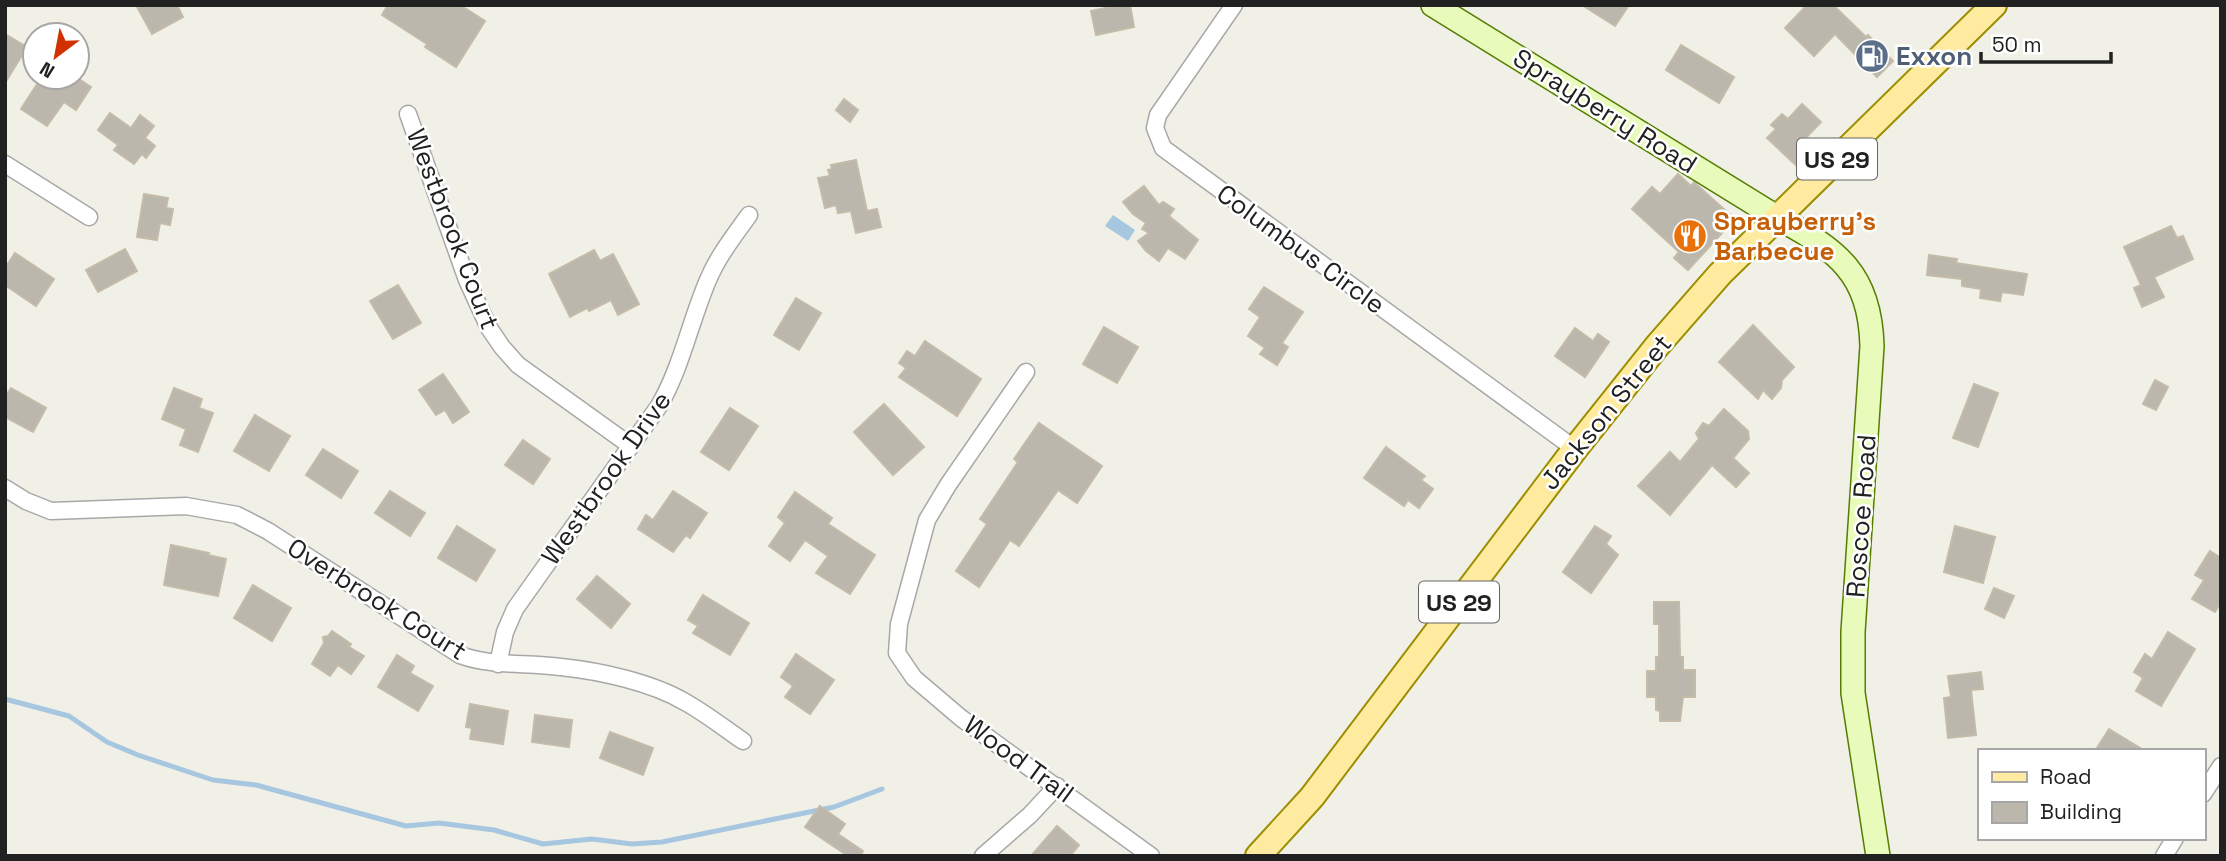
<svg xmlns="http://www.w3.org/2000/svg" width="2226" height="861" font-family="'Space Grotesk',sans-serif">
  <style>
    .water { fill: #a7c6e0 }
    .lines { fill: none; stroke-linecap: round; stroke-linejoin: round }
    .stream { stroke: #a7c6e0; stroke-width: 5 }
    .building { fill: #bbb7ac; stroke: #c4bba9; stroke-width: 2 }
    .street-casing { stroke: #a8a8a8; stroke-width: 19 }
    .secondary-casing { stroke: #547d02; stroke-width: 26 }
    .primary-casing { stroke: #9d8d00; stroke-width: 28 }
    .street { stroke: #fff; stroke-width: 16 }
    .secondary { stroke: #e9fbbb; stroke-width: 23 }
    .primary { stroke: #feeb9f; stroke-width: 24 }
    .labels { text-anchor: middle; dominant-baseline: central; stroke-width: 5; stroke-linejoin: round; paint-order: stroke }
    .shield { fill: #fff; stroke: #646464; stroke-width: 2 }
    .shield-label { font-size: 24px; font-weight: bold; fill: #212121 }
    .service-label { font-size: 26px; font-weight: bold; fill: #4e5e75; stroke: #fff; text-anchor: start }
    .street-label { font-size: 26px; fill: #212121; stroke: #fff }
    .food-label { font-size: 26px; font-weight: bold; fill: #c56008; stroke: #fff; text-anchor: start }
  </style>
  <rect width="100%" height="100%" fill="#f1f0e7"/>
  <!-- water -->
  <path class="water" d="M1113,215L1135,230L1128,241L1105,226Z"/>
  <g class="lines">
    <!-- stream -->
    <path class="stream" d="M5,699L69,716L107,742L138,755L213,780L256,785L406,826L439,823L494,830L543,844L592,839L632,844L662,842L834,807L882,789"/>
  </g>
  <!-- building -->
  <g class="building">
    <path d="M136,5H177L183,17L152,34Z"/>
    <path d="M388,5H460L485,21L456,67L425,47L427,44L382,15Z"/>
    <path d="M1120,5H1130L1134,27L1096,35L1091,11Z"/>
    <path d="M1582,5H1629L1615,26Z"/>
    <path d="M1807,5H1833L1866,37L1868,35L1893,61L1877,77L1835,34L1814,56L1785,28Z"/>
    <path d="M5,34L27,47L5,83Z"/>
    <path d="M1681,45L1734,77L1719,103L1666,70Z"/>
    <path d="M49,77H76L91,87L76,110L64,102L47,126L21,109L39,81L44,84Z"/>
    <path d="M844,99L858,110L850,122L836,110Z"/>
    <path d="M1802,104L1821,122L1800,144L1811,155L1799,168L1767,138L1776,129L1771,125L1782,114L1788,119Z"/>
    <path d="M110,113L131,128L140,115L154,126L145,138L155,146L146,158L142,154L134,164L114,150L118,145L98,130Z"/>
    <path d="M856,160L867,211L877,209L881,227L856,233L851,211L838,213L836,205L825,208L818,178L830,176L828,170L832,169L831,165Z"/>
    <path d="M1678,174L1691,186L1694,182L1697,185L1735,219L1688,270L1674,258L1679,252L1632,209L1652,187L1660,194Z"/>
    <path d="M1144,186L1159,205L1163,202L1174,209L1169,216L1198,240L1185,259L1168,248L1159,261L1146,251L1138,241L1149,233L1142,229L1146,223L1133,214L1123,202Z"/>
    <path d="M144,194L168,198L166,208L173,209L170,225L160,223L157,240L137,237Z"/>
    <path d="M2171,226L2177,238L2183,236L2193,259L2154,277L2164,297L2142,307L2134,288L2141,285L2124,247Z"/>
    <path d="M125,249L137,271L98,292L86,270Z"/>
    <path d="M594,250L600,261L613,254L639,304L618,315L611,300L589,311L587,308L570,317L549,274Z"/>
    <path d="M15,253L54,279L36,306L5,285V268Z"/>
    <path d="M1929,255L1957,259L1956,263L2027,274L2023,295L2002,292L2000,301L1980,298L1981,289L1962,286V279L1927,275Z"/>
    <path d="M398,285L421,323L393,339L370,301Z"/>
    <path d="M1264,287L1303,312L1282,343L1288,347L1277,365L1260,354L1265,348L1248,336L1260,317L1249,309Z"/>
    <path d="M796,298L821,313L799,350L774,335Z"/>
    <path d="M1753,325L1794,367L1782,380L1781,388L1772,399L1763,390L1758,399L1719,362Z"/>
    <path d="M1104,327L1138,347L1117,383L1083,364Z"/>
    <path d="M1575,328L1593,341L1598,334L1609,342L1585,377L1555,356Z"/>
    <path d="M925,341L981,379L957,416L899,377L906,368L899,363L907,351L915,356Z"/>
    <path d="M443,374L469,412L453,423L445,410L436,415L419,390Z"/>
    <path d="M2155,380L2168,387L2156,410L2143,404Z"/>
    <path d="M1974,384L1998,393L1978,447L1953,438Z"/>
    <path d="M11,388L46,408L33,432L5,417V397Z"/>
    <path d="M174,388L202,399L199,408L213,413L198,452L180,445L186,429L162,419Z"/>
    <path d="M884,404L924,447L893,475L854,432Z"/>
    <path d="M730,408L758,426L729,470L701,452Z"/>
    <path d="M1724,409L1748,431L1749,439L1733,458L1749,473L1736,487L1712,465L1670,515L1638,486L1670,452L1680,462L1699,439L1696,433L1703,423L1709,426Z"/>
    <path d="M255,415L290,436L269,471L234,451Z"/>
    <path d="M1039,423L1102,466L1077,503L1058,490L1019,546L1010,540L979,587L956,571L987,524L980,519L1018,462L1014,459Z"/>
    <path d="M523,440L550,459L533,484L505,465Z"/>
    <path d="M1386,447L1425,476L1421,480L1433,489L1419,508L1408,500L1404,506L1364,478Z"/>
    <path d="M323,449L358,471L341,498L306,475Z"/>
    <path d="M390,491L425,513L410,536L375,513Z"/>
    <path d="M673,491L707,513L690,538L686,535L673,552L638,529L646,515L653,520Z"/>
    <path d="M795,492L832,518L828,524L875,555L850,594L816,573L828,556L805,540L790,561L769,546L785,523L778,517Z"/>
    <path d="M457,526L495,550L476,581L438,558Z"/>
    <path d="M1595,526L1611,536L1606,544L1618,555L1591,593L1563,572Z"/>
    <path d="M1955,526L1995,537L1983,583L1944,572Z"/>
    <path d="M171,545L209,553L208,555L226,559L218,596L164,585Z"/>
    <path d="M2210,551L2221,558V602L2215,612L2192,599L2204,580L2195,575Z"/>
    <path d="M597,576L630,604L611,628L577,599Z"/>
    <path d="M253,585L291,608L272,641L234,618Z"/>
    <path d="M1994,588L2014,596L2004,618L1985,609Z"/>
    <path d="M703,595L749,623L730,655L693,633L698,626L688,620Z"/>
    <path d="M1654,602H1679L1680,657H1683V670H1695V697H1683L1680,721H1660V711L1656,710V697H1647V671H1656V657H1659V624H1654Z"/>
    <path d="M332,631L351,644L349,647L364,656L351,674L338,665L330,676L312,664L324,643L323,637L328,636Z"/>
    <path d="M2168,632L2195,649L2161,706L2136,691L2143,678L2134,672L2145,654L2152,659Z"/>
    <path d="M796,654L834,680L810,714L785,697L793,686L781,677Z"/>
    <path d="M397,655L414,666L410,673L433,686L418,711L378,687Z"/>
    <path d="M1981,672L1983,689L1971,690L1976,735L1948,738L1944,698L1951,697L1948,676Z"/>
    <path d="M470,704L508,711L503,744L470,739L472,728L466,727Z"/>
    <path d="M535,715L572,720L569,747L532,742Z"/>
    <path d="M2109,729L2145,751H2095Z"/>
    <path d="M610,732L653,748L643,775L600,758Z"/>
    <path d="M820,806L845,824L838,834L863,851L860,856H848L805,827Z"/>
    <path d="M1057,826L1079,845L1070,856H1031Z"/>
  </g>
  <g class="lines">
    <!-- street casing -->
    <g class="street-casing">
      <g id="street">
        <path d="M1234,5L1158,115L1155,128L1163,148L1575,449"/>
        <path d="M408,114L467,280L489,328L502,347L518,365L631,446"/>
        <path d="M5,164L89,217"/>
        <path d="M1026,372L948,485L927,520L899,624L897,653L914,678L961,718L1151,856"/>
        <path d="M5,488L26,501L51,511L186,506L237,515L268,531L460,655C493,667 526,662 561,667C599,671 651,682 685,702C705,713 724,728 743,741"/>
        <path d="M498,664L505,632L515,609L659,406C682,366 690,322 708,280C718,256 734,236 749,215"/>
        <path d="M2203,794L2221,766"/>
        <path d="M983,856L1030,815L1057,786"/>
        <path d="M2164,856L2175,838"/>
      </g>
    </g>
    <!-- secondary casing -->
    <g class="secondary-casing">
      <path id="secondary" d="M1433,5L1778,218C1837,250 1870,273 1872,346L1853,632V693L1878,856"/>
    </g>
    <!-- primary casing -->
    <g class="primary-casing">
      <path id="primary" d="M1258,856L1312,797L1575,449L1657,346L1720,274L1994,5"/>
    </g>
    <!-- street -->
    <use href="#street" class="street"/>
    <!-- secondary -->
    <use href="#secondary" class="secondary"/>
    <!-- primary -->
    <use href="#primary" class="primary"/>
  </g>
  <!-- icons -->
  <defs>
    <g id="fuel-disc" transform="scale(1.75)"><circle r="9.5" fill="#5c6f8a" stroke="#fff"/><path d="M-5.5-6h7V0h2V4h1.3V-2.5L3-4.5l.8-.8L6-3V5H2.5V1h-1V6h-7ZM-4.2-4.7v3.2H.2V-4.7Z" fill="#fff"/></g>
    <g id="restaurant-disc" transform="scale(1.75)"><circle r="9.5" fill="#e8710a" stroke="#fff"/><path d="M-5-6h1v4h1v-4h1v4h1v-4h1v5L-1.5 .5V6h-2V.5L-5-1ZM5-6V6H3V1.5H1.5Q1.5-4 5-6Z" fill="#fff"/></g>
  </defs>
  <g fill-rule="evenodd">
    <use href="#fuel-disc" x="1872" y="56"/>
    <use href="#restaurant-disc" x="1690" y="236"/>
  </g>
  <g class="labels">
    <!-- shield labels -->
    <g class="shield">
      <rect x="1797" y="138.5" width="80" height="41" rx="5"/>
      <rect x="1419" y="581.5" width="80" height="41" rx="5"/>
    </g>
    <g class="shield-label">
      <text x="1837" y="159">US 29</text>
      <text x="1459" y="602">US 29</text>
    </g>
    <!-- service labels -->
    <g class="service-label">
      <text x="1896" y="56">Exxon</text>
    </g>
    <!-- street labels -->
    <g class="street-label">
      <text transform="translate(1605 111) rotate(32)">Sprayberry Road</text>
      <text transform="translate(453 229) rotate(69)">Westbrook Court</text>
      <text transform="translate(1301 249) rotate(36)">Columbus Circle</text>
      <text transform="translate(1606 412) rotate(-51)">Jackson Street</text>
      <text transform="translate(606 478) rotate(-55)">Westbrook Drive</text>
      <text transform="translate(1861 516) rotate(-86)">Roscoe Road</text>
      <text transform="translate(377 599) rotate(32)">Overbrook Court</text>
      <text transform="translate(1019 759) rotate(36)">Wood Trail</text>
    </g>
    <!-- food labels -->
    <g class="food-label">
      <text x="1714" y="221">Sprayberry's<tspan x="1714" dy="30">Barbecue</tspan></text>
    </g>
  </g>
  <!-- border -->
  <rect width="2226" height="861" fill="none" stroke="#212121" stroke-width="14"/>
  <!-- legend -->
  <rect x="1978" y="749" width="228" height="91" fill="#ffffff" stroke="#a6a6a6" stroke-width="2"/>
  <rect x="1992" y="772" width="35" height="10" fill="#feeb9f" stroke="#a6a6a6" stroke-width="2"/>
  <text x="2040" y="784" font-size="21" fill="#212121">Road</text>
  <rect x="1992" y="802" width="35" height="21" fill="#bbb7ac" stroke="#a6a6a6" stroke-width="2"/>
  <text x="2040" y="819" font-size="21" fill="#212121">Building</text>
  <!-- north arrow -->
  <g transform="translate(56 56) rotate(212)"><circle r="33" fill="#ffffff" stroke="#a6a6a6" stroke-width="2"/>
  <path d="M0-5L12 26L0 18L-12 26Z" fill="#d13000"/>
  <text y="-10" font-size="19" font-weight="bold" text-anchor="middle" fill="#212121">N</text>
  </g>
  <!-- scale -->
  <path d="M1981 52v10h130v-10" fill="none" stroke="#212121" stroke-width="3.5"/>
  <text x="1992" y="52" font-size="21" fill="#212121" stroke="#ffffff" stroke-width="5" paint-order="stroke">50 m</text>
</svg>
